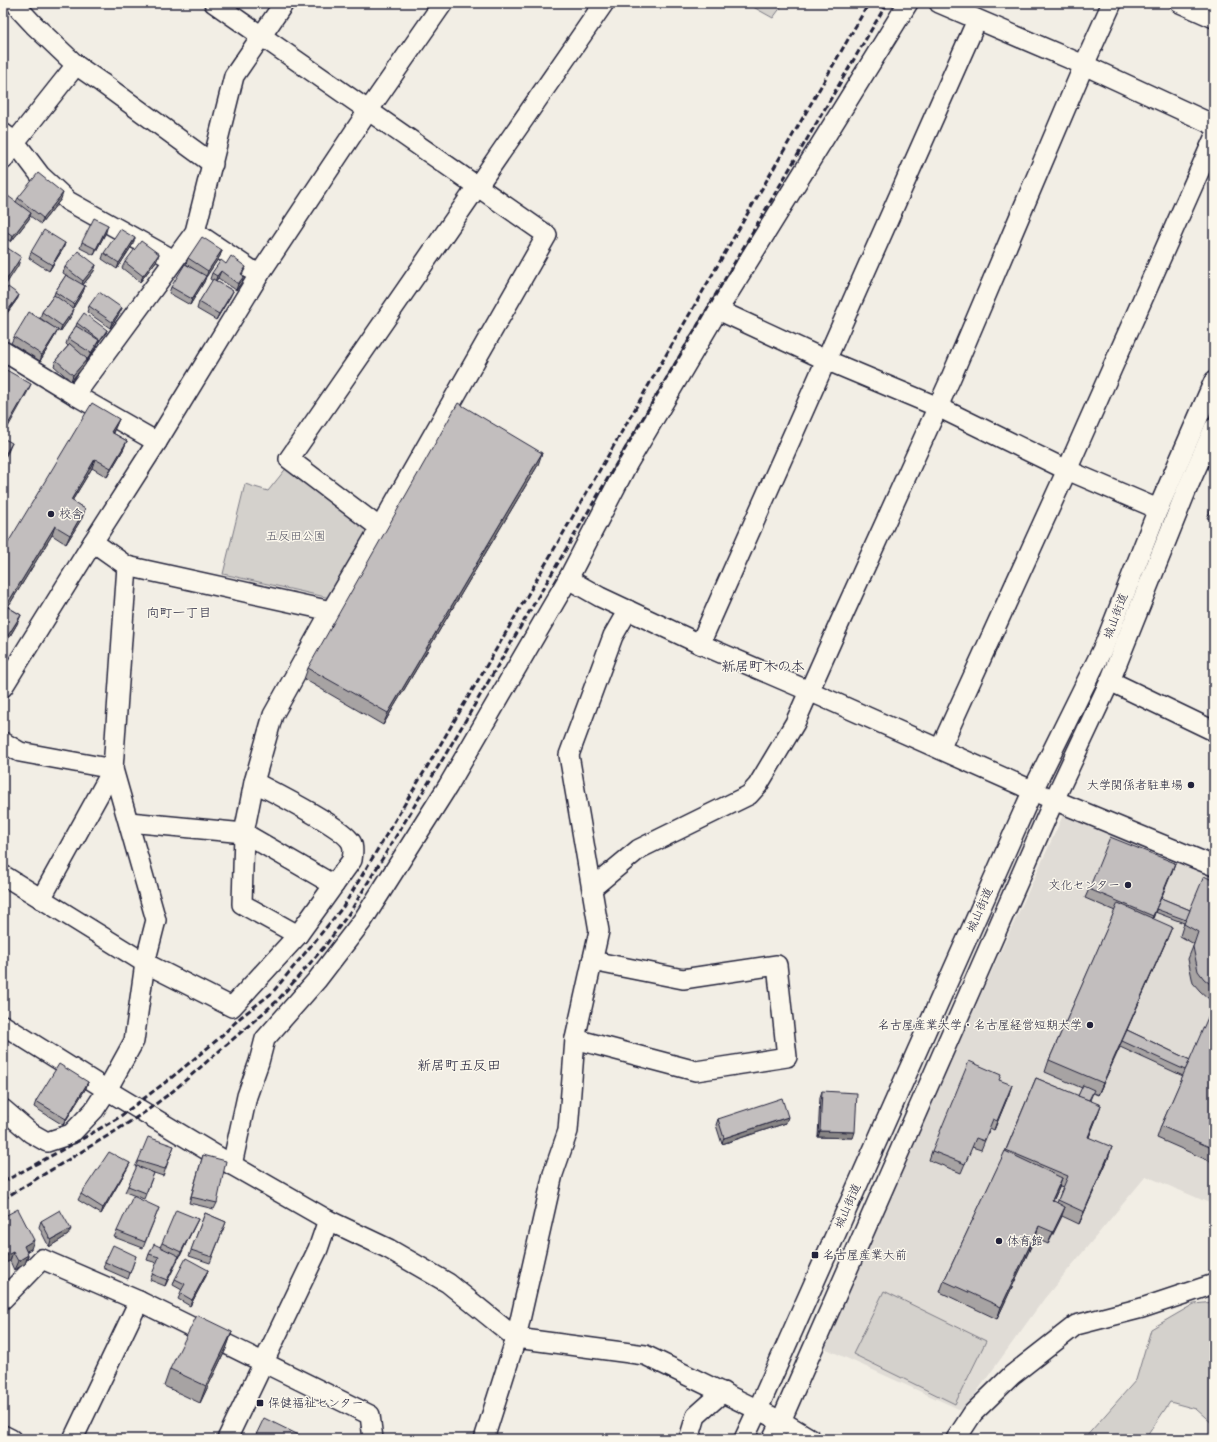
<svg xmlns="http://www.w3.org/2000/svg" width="1217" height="1442" font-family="Kalam,'Klee One',sans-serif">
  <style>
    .built { fill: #e0dcd6 }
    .green { fill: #d4d1cc; stroke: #7b7a84 }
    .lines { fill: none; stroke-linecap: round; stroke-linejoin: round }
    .minor-casing { stroke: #22223b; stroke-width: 22 }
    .minor { stroke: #fbf7ec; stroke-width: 19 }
    .rail { stroke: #22223b; stroke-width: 3; stroke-dasharray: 6 3; stroke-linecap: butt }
    .wall { fill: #a7a3a3; stroke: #22223b; fill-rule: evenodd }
    .shaded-wall { fill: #888585; stroke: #22223b }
    .building { fill: #c2bebe; stroke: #22223b }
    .poi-dot { fill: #22223b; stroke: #fbf7ec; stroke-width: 1.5 }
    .labels { text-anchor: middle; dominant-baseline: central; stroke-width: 3; stroke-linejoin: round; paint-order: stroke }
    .poi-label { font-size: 12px; fill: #22223b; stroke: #fbf7ec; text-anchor: start }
    .park-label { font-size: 12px; fill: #575766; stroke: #fbf7ec }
    .street-label { font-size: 12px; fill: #22223b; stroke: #fbf7ec }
    .neighbourhood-label { font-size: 13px; fill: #22223b; stroke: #fbf7ec }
    .quarter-label { font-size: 14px; fill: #22223b; stroke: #fbf7ec }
  </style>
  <rect width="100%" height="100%" fill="#f2eee5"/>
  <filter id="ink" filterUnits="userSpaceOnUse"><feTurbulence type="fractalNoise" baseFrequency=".025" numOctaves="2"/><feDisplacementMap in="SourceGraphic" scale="8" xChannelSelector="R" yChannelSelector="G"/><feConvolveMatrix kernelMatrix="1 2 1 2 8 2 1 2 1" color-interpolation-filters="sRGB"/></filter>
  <g filter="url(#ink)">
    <!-- built -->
    <path class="built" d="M1065,811L1214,875V1205L1146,1176L1044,1299L963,1411L820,1346Z"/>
    <!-- green -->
    <g class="green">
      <path d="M746,3H784L773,18Z"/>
      <path d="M288,466L373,525L330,598L223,574L245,484L268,491Z"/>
      <path d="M884,1291L986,1341L955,1404L853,1354Z"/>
      <path d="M1214,1302V1425L1196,1409L1170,1402L1145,1439H1084L1136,1380L1151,1329L1194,1304Z"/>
    </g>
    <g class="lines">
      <!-- minor casing -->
      <g class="minor-casing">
        <g id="minor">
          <path d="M16,3L20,10L34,25L76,65L102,83L213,164"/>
          <path d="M214,3L547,235L380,528L331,611L273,715L254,782L244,833L242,904L298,935"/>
          <path d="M939,3L1084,65L1214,125"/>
          <path d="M1180,3L1214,18"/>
          <path d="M3,133L15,142L40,175L68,201L174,260"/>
          <path d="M3,160L15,142L76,65"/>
          <path d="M195,232L259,275"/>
          <path d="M718,310L826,360L938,407L1067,470L1158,509"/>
          <path d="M3,351L75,395L157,442"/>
          <path d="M75,395L195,232L234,76L284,3"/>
          <path d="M380,528L289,459L604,3"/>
          <path d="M93,542L127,566L331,611"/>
          <path d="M568,579L600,597L700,644L809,691L1054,800L1214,866"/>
          <path d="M700,644L977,20"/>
          <path d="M1110,681L1214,731"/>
          <path d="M3,687L93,542L157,442L259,275L368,111L443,3"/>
          <path d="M3,742L20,752L113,769L41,899"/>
          <path d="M940,749L1067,470L1214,138"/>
          <path d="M129,822L244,833L334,885"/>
          <path d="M3,875L145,963L232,1007L298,935L352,860C353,854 354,847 351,842C343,827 273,792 254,782"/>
          <path d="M592,888L639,849L749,795L758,785L795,723L840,622L950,380L1084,65L1112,3"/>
          <path d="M3,1025L107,1090L232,1165L328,1220L389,1249L448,1283L516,1338L645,1355L781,1421L811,1439"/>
          <path d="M575,1039L696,1071L787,1057L777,965L683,979L592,961"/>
          <path d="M3,1109L31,1133L47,1142L71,1134L94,1110L107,1090L134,1041L145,963L156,920L113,769L127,566"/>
          <path d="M232,1165L247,1096L259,1062L265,1039L317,980L363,920L448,786L568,579L628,463L718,310L908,3"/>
          <path d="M3,1299L42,1259L139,1301L370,1415L373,1439"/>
          <path d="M3,1435L11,1439"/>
          <path d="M73,1439L139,1301"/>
          <path d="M227,1439L318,1249L328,1220"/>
          <path d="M484,1439L516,1338L553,1174L568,1131L575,1039L599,931L569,755L613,636L628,610"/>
          <path d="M689,1439L696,1416L723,1392"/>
          <path d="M744,1439L758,1409L1033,790L1104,646L1158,509L1214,381"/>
          <path d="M772,1439L781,1421L1054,800L1110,681L1187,489L1214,428"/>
          <path d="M956,1439L973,1413L1012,1375L1076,1325L1142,1308L1214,1284"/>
        </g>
      </g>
      <!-- minor -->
      <use href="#minor" class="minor"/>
      <!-- rail -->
      <g class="rail">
        <path d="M3,1182L82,1139L118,1118L171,1078L217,1040L241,1017L272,993L343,907L436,752L508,629L869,3"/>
        <path d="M3,1199L114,1132L145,1112L173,1091L277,1001L325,946L350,912L444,757L887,3"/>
      </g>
    </g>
    <!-- wall -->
    <g class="wall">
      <path d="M18,198L61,199L41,224L30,216L29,219L11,242L3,236V203L16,202Z"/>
      <path d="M106,232L94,255L80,248L82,242Z"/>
      <path d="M65,243L63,249L49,271L29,258L31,252Z"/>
      <path d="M133,244L117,269L102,259L104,253Z"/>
      <path d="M222,250L220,256L206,277L204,282L190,305L169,293L171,287L195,270L186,264L188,258Z"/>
      <path d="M157,260L140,282L122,268L125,262Z"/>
      <path d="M226,264L243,273L242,275V282L236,290L218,278L216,281L233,291L230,297L216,320L197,309L199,302L213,281L210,279L212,273Z"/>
      <path d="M96,265L94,271L83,285L85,286L83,292L73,308L72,315L60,332L40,318L42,312L54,295L55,292L66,275L63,273L65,267Z"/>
      <path d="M3,295L18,298L5,316L3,315Z"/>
      <path d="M89,306L122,308L119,314L110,328L87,312Z"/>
      <path d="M77,323L107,330L106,333L98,342L97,346L88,359H87L85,365L71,381L54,366L56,360L68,346L66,344L68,338L76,326Z"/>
      <path d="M55,336L40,361L11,343L14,337Z"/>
      <path d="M119,419L115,428L113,433L127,441L123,450L107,477L92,468L72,501L85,509L82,518L66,544L52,535L8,607L21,615L17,624L3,648V551Z"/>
      <path d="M538,465L383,725L304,679L308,668Z"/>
      <path d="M1214,502V521L1207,518Z"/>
      <path d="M1175,863L1161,898L1190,910L1214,881V1000L1209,999L1200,991L1193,983L1188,959L1194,944L1180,936L1184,923L1155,912L1153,919L1167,939L1127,1030L1190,1060L1214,1009V1163L1157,1138L1161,1126L1183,1076L1120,1047L1098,1095L1093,1093L1090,1100L1097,1117L1089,1137L1108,1159L1079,1224L1062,1216L1048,1244L1035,1238L997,1319L940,1292L944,1281L1005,1152L1036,1078L1078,1096L1082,1088L1045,1072L1049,1060L1115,911L1085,898L1089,889ZM1060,1186L1063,1187L1057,1203L1053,1201Z"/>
      <path d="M999,1080L1009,1094L994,1130L990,1128L981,1150L972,1147L961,1173L929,1160L932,1151Z"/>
      <path d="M88,1082L86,1088L63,1125L34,1107L36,1101Z"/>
      <path d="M822,1091L853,1138L818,1137L820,1097Z"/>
      <path d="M718,1119L786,1123L722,1144L716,1125Z"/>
      <path d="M174,1146L163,1176L151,1172L154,1173L144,1199L125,1192L137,1167H135L138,1161Z"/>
      <path d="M203,1155L217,1203L214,1209L189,1203Z"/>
      <path d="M130,1163L127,1169L101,1214L78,1200L81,1194Z"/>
      <path d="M159,1208L143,1248L114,1237L117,1231Z"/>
      <path d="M205,1213L226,1222L210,1263L189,1256Z"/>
      <path d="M3,1217L31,1249L27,1251L28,1255L25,1264L14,1270L10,1261Z"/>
      <path d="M198,1219L195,1225L179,1258H178L165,1286L150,1280L157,1263L147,1260L149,1254L160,1247L162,1243Z"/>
      <path d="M41,1221L68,1235L49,1247L39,1227Z"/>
      <path d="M136,1256L128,1279L103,1268L105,1262Z"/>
      <path d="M208,1270L206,1276L190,1306L178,1299L182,1290L173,1285L175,1279Z"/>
      <path d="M232,1332L226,1349L200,1403L164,1386L170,1369Z"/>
    </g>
    <!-- shaded-wall -->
    <g class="shaded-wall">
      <path d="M63,193L61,199L41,224L43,218Z"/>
      <path d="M31,213L29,219L11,242L13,236Z"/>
      <path d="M108,225L106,232L94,255L96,249Z"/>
      <path d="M135,238L133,244L117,269L119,263Z"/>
      <path d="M65,243L63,249L49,271L52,265Z"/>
      <path d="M222,250L220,256L206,277L208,271Z"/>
      <path d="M159,254L157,260L140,282L143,276Z"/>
      <path d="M21,257L18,266L3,289V285Z"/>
      <path d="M96,265L94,271L81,287L83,281Z"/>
      <path d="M246,267L243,273L238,280L241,274Z"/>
      <path d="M221,271L218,278L215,282L217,276Z"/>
      <path d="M206,276L204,282L190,305L192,299Z"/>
      <path d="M244,276L242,282L236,290L238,284Z"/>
      <path d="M85,286L83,292L72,310L74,304Z"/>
      <path d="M233,291L230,297L216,320L219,314Z"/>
      <path d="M19,295L18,298L5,316L6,313Z"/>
      <path d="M122,308L119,314L110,328L112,322Z"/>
      <path d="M74,309L72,315L60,332L62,326Z"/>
      <path d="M58,330L55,336L40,361L42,355Z"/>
      <path d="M107,330L106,333L98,343L100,340Z"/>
      <path d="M99,340L97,346L88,359L91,353Z"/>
      <path d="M87,359L85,365L71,381L73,375Z"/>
      <path d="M31,384L27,393L3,436V433Z"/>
      <path d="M119,419L115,428L108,441L111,432Z"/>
      <path d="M127,441L123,450L107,477L111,468Z"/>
      <path d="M12,443L8,452L3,461V458Z"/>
      <path d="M542,453L538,465L383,725L388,713Z"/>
      <path d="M95,459L92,468L67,509L71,500Z"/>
      <path d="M85,509L82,518L66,544L70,535Z"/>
      <path d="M55,526L52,535L3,615L6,606Z"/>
      <path d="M21,615L17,624L3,648L5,640Z"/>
      <path d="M1175,863L1172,872L1150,925L1153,916Z"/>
      <path d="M1172,927L1167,939L1098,1095L1103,1083Z"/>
      <path d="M88,1082L86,1088L63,1125L66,1119Z"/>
      <path d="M1012,1085L1009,1094L994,1130L997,1121Z"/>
      <path d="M1101,1105L1097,1117L1084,1149L1088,1137Z"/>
      <path d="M7,1116L5,1122L3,1124V1121Z"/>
      <path d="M788,1117L786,1123L722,1144L724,1138Z"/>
      <path d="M820,1131L855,1132L853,1138L818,1137Z"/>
      <path d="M1112,1147L1108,1159L1079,1224L1084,1212Z"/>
      <path d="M130,1163L127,1169L101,1214L103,1208Z"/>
      <path d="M1062,1178L1058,1190L1048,1212L1052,1200Z"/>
      <path d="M1065,1207L1061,1218L1048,1244L1053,1232Z"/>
      <path d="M198,1219L195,1225L179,1258L181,1252Z"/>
      <path d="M1039,1226L1035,1238L997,1319L1001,1307Z"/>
      <path d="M71,1229L68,1235L49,1247L51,1240Z"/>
      <path d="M34,1240L31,1249L20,1254L24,1246Z"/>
      <path d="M13,1252L10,1261L3,1264V1257Z"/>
      <path d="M28,1255L25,1264L14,1270L18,1261Z"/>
      <path d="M179,1256L177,1262L165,1286L167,1280Z"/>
      <path d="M208,1270L206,1276L190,1306L192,1300Z"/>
      <path d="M232,1332L226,1349L200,1403L206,1386Z"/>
    </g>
    <!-- building -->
    <g class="building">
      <path d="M38,173L63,193L43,218L18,198Z"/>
      <path d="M8,196L31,213L13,236L3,229V203Z"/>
      <path d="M94,218L108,225L96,249L82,242Z"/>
      <path d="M120,229L135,238L119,263L104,253Z"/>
      <path d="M44,230L65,243L52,265L31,252Z"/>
      <path d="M202,237L222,250L208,271L188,258Z"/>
      <path d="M141,241L159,254L143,276L125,262Z"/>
      <path d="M3,245L21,257L3,285Z"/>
      <path d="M78,251L96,265L83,281L65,267Z"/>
      <path d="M231,256L246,267L241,274L244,276L238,284L221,271L217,276L212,273L221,260L226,264Z"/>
      <path d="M185,264L206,276L192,299L171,287Z"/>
      <path d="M66,275L85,286L74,304L55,292Z"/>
      <path d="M213,279L233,291L219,314L199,302Z"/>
      <path d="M8,287L19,295L6,313L3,311V295Z"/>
      <path d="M99,292L122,308L112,322L89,306Z"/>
      <path d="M54,295L74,309L62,326L42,312Z"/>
      <path d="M29,312L58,330L42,355L14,337Z"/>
      <path d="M84,313L107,330L100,340L77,323Z"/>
      <path d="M76,326L99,340L91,353L68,338Z"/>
      <path d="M70,344L87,359L73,375L56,360Z"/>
      <path d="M3,368L31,384L3,433Z"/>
      <path d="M92,403L119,419L111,432L127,441L111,468L95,459L71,500L85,509L70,535L55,526L6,606L21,615L5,640L3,639V551Z"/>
      <path d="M458,403L542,453L388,713L308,668Z"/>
      <path d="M3,438L12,443L3,458Z"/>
      <path d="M1214,502V514L1209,512Z"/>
      <path d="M1110,837L1175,863L1153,916L1089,889Z"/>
      <path d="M1204,876L1214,881V987L1204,979L1198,971L1193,947L1198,932L1184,924Z"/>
      <path d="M1161,898L1190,910L1186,920L1156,909Z"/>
      <path d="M1118,903L1172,927L1103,1083L1049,1060Z"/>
      <path d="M1212,1008L1214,1009V1149L1161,1126Z"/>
      <path d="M1127,1030L1190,1060L1185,1070L1122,1041Z"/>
      <path d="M969,1061L1001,1075L999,1080L1012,1085L997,1121L993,1119L984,1141L976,1138L965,1164L932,1151Z"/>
      <path d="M59,1064L88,1082L66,1119L36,1101Z"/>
      <path d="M1036,1078L1101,1105L1088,1137L1112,1147L1084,1212L1058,1200L1068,1176L1006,1150Z"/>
      <path d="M1083,1085L1094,1090L1089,1100L1078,1096Z"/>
      <path d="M822,1091L857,1093L855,1132L820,1131Z"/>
      <path d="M782,1098L788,1117L724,1138L718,1119Z"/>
      <path d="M3,1113L7,1116L3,1121Z"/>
      <path d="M148,1137L174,1146L165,1169L138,1161Z"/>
      <path d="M1005,1151L1062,1178L1052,1200L1065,1207L1053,1232L1039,1226L1001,1307L944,1281Z"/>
      <path d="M109,1152L130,1163L103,1208L81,1194Z"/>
      <path d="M203,1155L226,1161L217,1203L191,1197Z"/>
      <path d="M137,1166L154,1173L146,1193L128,1186Z"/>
      <path d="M133,1196L159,1208L145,1242L117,1231Z"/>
      <path d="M18,1209L34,1240L24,1246L28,1255L18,1261L13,1252L3,1257V1217Z"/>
      <path d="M60,1210L71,1229L51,1240L41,1221Z"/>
      <path d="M176,1210L198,1219L181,1252L162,1243Z"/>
      <path d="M205,1213L226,1222L212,1257L191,1250Z"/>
      <path d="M154,1244L179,1256L167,1280L152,1274L159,1257L149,1254Z"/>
      <path d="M113,1245L136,1256L130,1273L105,1262Z"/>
      <path d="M186,1258L208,1270L192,1300L180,1293L185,1284L175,1279Z"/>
      <path d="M197,1315L232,1332L206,1386L170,1369Z"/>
      <path d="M264,1418L307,1439H254Z"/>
    </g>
  </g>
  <!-- markers -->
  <g class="poi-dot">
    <circle cx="51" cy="514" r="4"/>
    <circle cx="1191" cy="785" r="4"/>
    <circle cx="1128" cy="885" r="4"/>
    <circle cx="1090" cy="1025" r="4"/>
    <circle cx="999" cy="1241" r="4"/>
    <rect x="811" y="1251" width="8" height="8" rx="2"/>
    <rect x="256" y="1399" width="8" height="8" rx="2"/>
  </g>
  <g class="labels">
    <!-- poi labels -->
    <g class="poi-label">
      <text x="59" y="514">校舎</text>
      <text x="1183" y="785" text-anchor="end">大学関係者駐車場</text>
      <text x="1120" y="885" text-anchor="end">文化センター</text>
      <text x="1082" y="1025" text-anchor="end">名古屋産業大学・名古屋経営短期大学</text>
      <text x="1007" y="1241">体育館</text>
      <text x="823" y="1255">名古屋産業大前</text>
      <text x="268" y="1403">保健福祉センター</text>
    </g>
    <!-- park labels -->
    <g class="park-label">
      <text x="296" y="536">五反田公園</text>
    </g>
    <!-- street labels -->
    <g class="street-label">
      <text transform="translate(1116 616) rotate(-69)">城山街道</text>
      <text transform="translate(980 910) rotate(-66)">城山街道</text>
      <text transform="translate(848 1206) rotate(-66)">城山街道</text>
    </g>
    <!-- neighbourhood labels -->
    <g class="neighbourhood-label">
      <text x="179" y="613">向町一丁目</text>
    </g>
    <!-- quarter labels -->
    <g class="quarter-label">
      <text x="763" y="667">新居町木の本</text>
      <text x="459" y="1066">新居町五反田</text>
    </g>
  </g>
  <!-- margin -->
  <rect width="1217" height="1442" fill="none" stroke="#fbf7ec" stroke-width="16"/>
  <rect x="8" y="8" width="1201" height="1426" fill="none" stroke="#22223b" stroke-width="1.5" filter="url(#ink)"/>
</svg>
